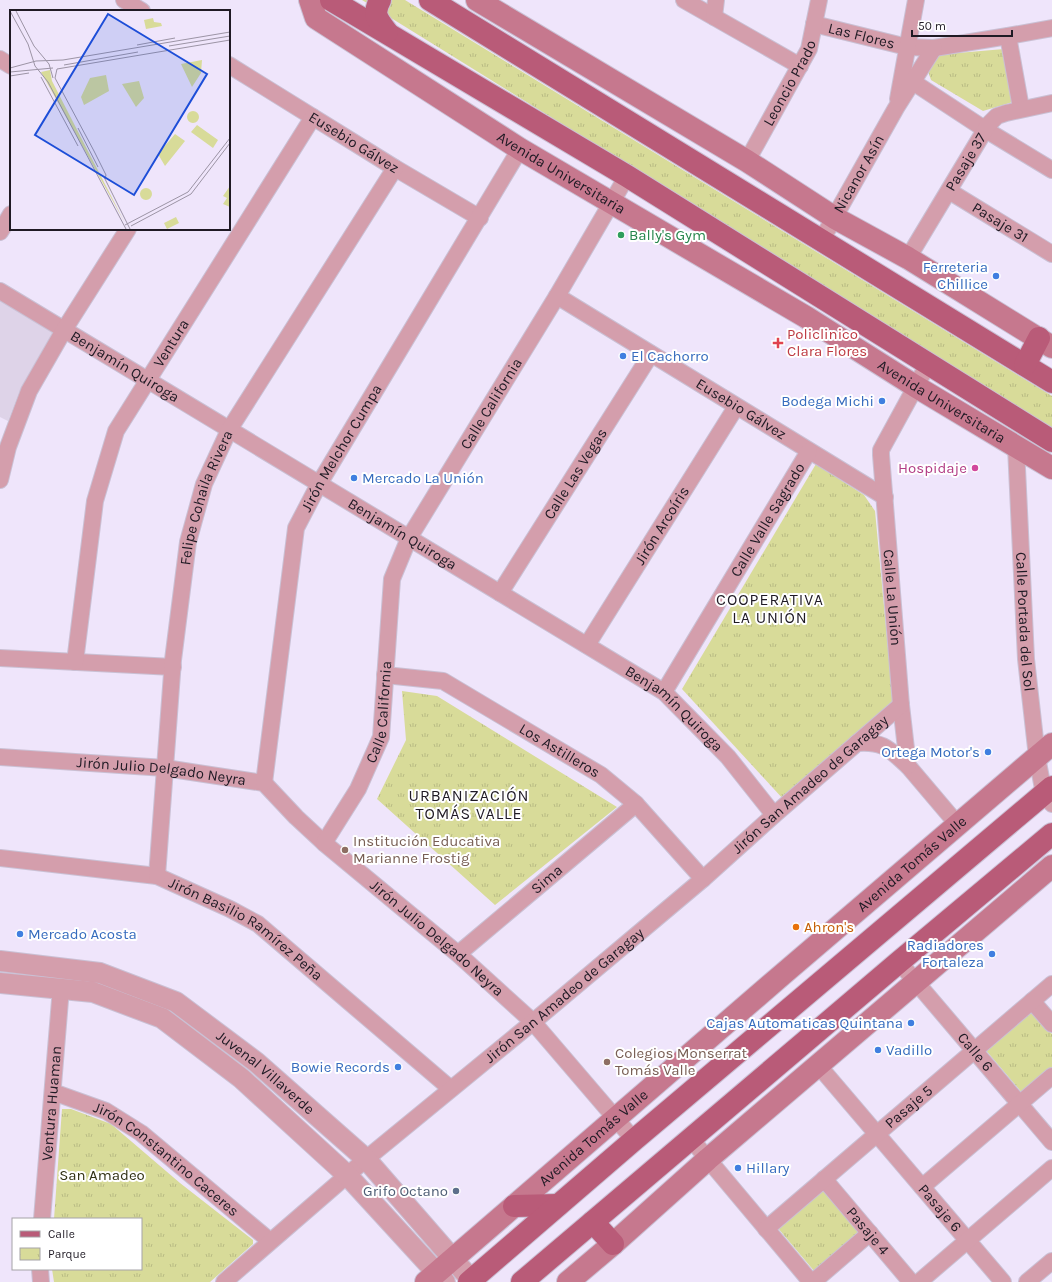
<svg xmlns="http://www.w3.org/2000/svg" width="1052" height="1282" font-family="Karla,sans-serif">
  <style>
    .education { fill: #ded3e8 }
    .park { fill: url(#park-tufts) }
    .lines { fill: none; stroke-linecap: round; stroke-linejoin: round }
    .minor-casing { stroke: #cac0d4; stroke-width: 18 }
    .tertiary-casing { stroke: #cac0d4; stroke-width: 22 }
    .secondary-casing { stroke: #cac0d4; stroke-width: 24 }
    .primary-casing { stroke: #cac0d4; stroke-width: 24 }
    .minor { stroke: #d49eac; stroke-width: 16 }
    .tertiary { stroke: #d49eac; stroke-width: 20 }
    .secondary { stroke: #c6788e; stroke-width: 22 }
    .primary { stroke: #b95b78; stroke-width: 22 }
    .leisure-dot { fill: #2e9e5b; stroke: #fff; stroke-width: 1.5 }
    .shop-dot { fill: #3f7fe0; stroke: #fff; stroke-width: 1.5 }
    .health-dot { fill: #e0444e; stroke: #fff; stroke-width: 1.5 }
    .hotel-dot { fill: #d1479c; stroke: #fff; stroke-width: 1.5 }
    .education-dot { fill: #8d6e63; stroke: #fff; stroke-width: 1.5 }
    .food-dot { fill: #e8710a; stroke: #fff; stroke-width: 1.5 }
    .service-dot { fill: #5c6f8a; stroke: #fff; stroke-width: 1.5 }
    .labels { text-anchor: middle; dominant-baseline: central; stroke-width: 4; stroke-linejoin: round; paint-order: stroke }
    .street-label { font-size: 15px; fill: #1f1a24; stroke: #fff }
    .leisure-label { font-size: 15px; fill: #27864d; stroke: #fff; text-anchor: start }
    .shop-label { font-size: 15px; fill: #366cbe; stroke: #fff; text-anchor: end }
    .health-label { font-size: 15px; fill: #be3a42; stroke: #fff; text-anchor: start }
    .hotel-label { font-size: 15px; fill: #b23c85; stroke: #fff; text-anchor: end }
    .education-label { font-size: 15px; fill: #785e54; stroke: #fff; text-anchor: start }
    .food-label { font-size: 15px; fill: #c56008; stroke: #fff; text-anchor: start }
    .park-label { font-size: 15px; fill: #313114; stroke: #fff }
    .service-label { font-size: 15px; fill: #4e5e75; stroke: #fff; text-anchor: end }
    .neighbourhood-label { font-size: 16px; letter-spacing: 1px; fill: #1f1a24; stroke: #fff }
    .inset-road { fill: none; stroke: #9c94a5; stroke-width: 1 }
    .view { fill: #1d4ed8; fill-opacity: 0.15; stroke: #1d4ed8; stroke-width: 2 }
    .inset-edge { fill: none; stroke: #1f1a24; stroke-width: 2 }
  </style>
  <defs>
    <pattern id="park-tufts" width="24" height="20" patternUnits="userSpaceOnUse"><rect width="24" height="20" fill="#d8db99"/><path d="M3 7l-1-3M5 7V3M7 7l1-3M15 17l-1-3M17 17v-4M19 17l1-3" fill="none" stroke="#b9bb84"/></pattern>
  </defs>
  <rect width="100%" height="100%" fill="#efe5fb"/>
  <!-- education -->
  <path class="education" d="M0,293L56,327L19,392L8,421L0,417Z"/>
  <!-- park -->
  <g class="park">
    <path d="M362,0H405L1052,396V428Z"/>
    <path d="M1004,49L1016,101L983,111L931,80L923,56Z"/>
    <path d="M816,464L864,495L875,511L893,702L784,800L682,689Z"/>
    <path d="M402,691L437,696L617,807L495,905L377,799L406,740Z"/>
    <path d="M1031,1010L1052,1034V1070L1023,1094L984,1048Z"/>
    <path d="M62,1109H71L111,1124L180,1183L253,1240V1244L210,1282H54L52,1269H141V1219H54Z"/>
    <path d="M822,1188L860,1233L815,1272L777,1227Z"/>
  </g>
  <g class="lines">
    <!-- minor casing -->
    <g class="minor-casing">
      <g id="minor">
        <path d="M124,0L142,11"/>
        <path d="M684,0L800,66"/>
        <path d="M714,17L716,0"/>
        <path id="s1" d="M814,24L907,47L934,48L1008,36L1052,28"/>
        <path d="M1008,36L1021,108"/>
        <path d="M0,59L11,66"/>
        <path id="s2" d="M229,65L395,168L480,218"/>
        <path d="M913,82L986,130L1052,170"/>
        <path d="M898,99L916,0"/>
        <path id="s3" d="M747,161L809,49L819,0"/>
        <path id="s4" d="M949,191L1052,254"/>
        <path d="M0,232L11,214"/>
        <path id="s5" d="M821,241L896,108L934,48"/>
        <path id="s6" d="M908,258L988,125L997,116L1006,113L1052,103"/>
        <path id="s7" d="M0,291L664,692L728,757L774,815"/>
        <path id="s8" d="M557,296L885,497"/>
        <path id="s9" d="M928,364L881,450V455L901,705L908,766L958,825"/>
        <path id="s10" d="M1016,447L1026,659L1037,757L1044,794L1052,804"/>
        <path d="M0,480L8,447L29,391L64,330L128,229"/>
        <path id="s11" d="M500,593L651,354"/>
        <path id="s12" d="M587,645L736,407"/>
        <path d="M0,658L173,667"/>
        <path id="s13" d="M75,662L95,501L116,431L313,117"/>
        <path id="s14" d="M385,675L443,681L601,775L636,804L703,879"/>
        <path id="s15" d="M664,692L809,451"/>
        <path d="M857,743C884,741 889,749 908,766"/>
        <path id="s16" d="M0,757L165,768L264,783L296,817L324,843L458,954L533,1022L634,1140"/>
        <path id="s17" d="M264,783L296,528L319,484L520,149"/>
        <path id="s18" d="M324,843L358,789L381,737L392,579L409,538L557,296L627,176"/>
        <path id="s19" d="M0,858L157,876L230,909L258,924L451,1089"/>
        <path id="s20" d="M157,876L173,660L188,542L204,484L229,430L395,168"/>
        <path id="s21" d="M458,954L636,804"/>
        <path id="s22" d="M899,962L1052,1142"/>
        <path d="M1032,1001L1052,1024"/>
        <path id="s23" d="M818,1065L1003,1282"/>
        <path id="s24" d="M53,1092L106,1111L141,1133L270,1241"/>
        <path d="M691,1139L811,1282"/>
        <path id="s25" d="M824,1179L911,1282"/>
        <path d="M922,1187L1052,1076"/>
        <path id="s26" d="M42,1219L61,988"/>
        <path id="s27" d="M766,1229L1052,984"/>
        <path d="M40,1269L41,1282"/>
        <path id="s28" d="M224,1282L366,1159L533,1022L703,879L774,815L901,705"/>
        <path d="M813,1282L870,1233"/>
        <path d="M919,1282L1052,1168"/>
        <path d="M1027,1282L1052,1261"/>
      </g>
    </g>
    <!-- tertiary casing -->
    <g class="tertiary-casing">
      <g id="tertiary">
        <path id="s29" d="M0,961L100,973L176,1002L256,1062L366,1159L473,1282"/>
        <path d="M0,983L93,992L162,1018L241,1078L347,1175L445,1282"/>
      </g>
    </g>
    <!-- secondary casing -->
    <g class="secondary-casing">
      <g id="secondary">
        <path id="s30" d="M310,0L316,18L520,149L806,317L915,386L1052,468"/>
        <path d="M477,0L747,161L835,218L908,258L1052,347"/>
        <path id="s31" d="M426,1282L783,974L1052,744"/>
        <path d="M568,1282L613,1244L708,1159L1052,866"/>
      </g>
    </g>
    <!-- primary casing -->
    <g class="primary-casing">
      <g id="primary">
        <path d="M331,0L627,176L1052,441"/>
        <path d="M380,0C372,15 378,20 387,32"/>
        <path d="M430,0L1052,382"/>
        <path d="M1025,365L1039,338"/>
        <path d="M514,1206L558,1205"/>
        <path d="M593,1222L613,1244"/>
        <path d="M469,1282L634,1140L1052,787"/>
        <path d="M522,1282L899,962L1052,834"/>
      </g>
    </g>
    <!-- minor -->
    <use href="#minor" class="minor"/>
    <!-- tertiary -->
    <use href="#tertiary" class="tertiary"/>
    <!-- secondary -->
    <use href="#secondary" class="secondary"/>
    <!-- primary -->
    <use href="#primary" class="primary"/>
  </g>
  <!-- markers -->
  <circle class="leisure-dot" cx="621" cy="235" r="4"/>
  <g class="shop-dot">
    <circle cx="996" cy="276" r="4"/>
    <circle cx="623" cy="356" r="4"/>
    <circle cx="882" cy="401" r="4"/>
    <circle cx="354" cy="478" r="4"/>
    <circle cx="988" cy="752" r="4"/>
    <circle cx="20" cy="934" r="4"/>
    <circle cx="992" cy="954" r="4"/>
    <circle cx="911" cy="1023" r="4"/>
    <circle cx="878" cy="1050" r="4"/>
    <circle cx="398" cy="1067" r="4"/>
    <circle cx="738" cy="1168" r="4"/>
  </g>
  <path class="health-dot" d="M776 337h4v4h4v4h-4v4h-4v-4h-4v-4h4z"/>
  <circle class="hotel-dot" cx="975" cy="468" r="4"/>
  <g class="education-dot">
    <circle cx="345" cy="850" r="4"/>
    <circle cx="607" cy="1062" r="4"/>
  </g>
  <circle class="food-dot" cx="796" cy="927" r="4"/>
  <circle class="service-dot" cx="456" cy="1191" r="4"/>
  <g class="labels">
    <!-- street labels -->
    <g class="street-label">
      <text stroke="none"><textPath href="#s1" startOffset="49">Las Flores</textPath></text>
      <text stroke="none"><textPath href="#s3" startOffset="89">Leoncio Prado</textPath></text>
      <text stroke="none"><textPath href="#s2" startOffset="147">Eusebio Gálvez</textPath></text>
      <text stroke="none"><textPath href="#s6" startOffset="112">Pasaje 37</textPath></text>
      <text stroke="none"><textPath href="#s30" startOffset="309">Avenida Universitaria</textPath></text>
      <text stroke="none"><textPath href="#s5" startOffset="77">Nicanor Asín</textPath></text>
      <text stroke="none"><textPath href="#s4" startOffset="60">Pasaje 31</textPath></text>
      <text stroke="none"><textPath href="#s13" startOffset="339">Ventura</textPath></text>
      <text stroke="none"><textPath href="#s7" startOffset="146">Benjamín Quiroga</textPath></text>
      <text stroke="none"><textPath href="#s30" startOffset="753">Avenida Universitaria</textPath></text>
      <text stroke="none"><textPath href="#s18" startOffset="481">Calle California</textPath></text>
      <text stroke="none"><textPath href="#s8" startOffset="216">Eusebio Gálvez</textPath></text>
      <text stroke="none"><textPath href="#s17" startOffset="349">Jirón Melchor Cumpa</textPath></text>
      <text stroke="none"><textPath href="#s11" startOffset="141">Calle Las Vegas</textPath></text>
      <text stroke="none"><textPath href="#s20" startOffset="383">Felipe Cohaila Rivera</textPath></text>
      <text stroke="none"><textPath href="#s15" startOffset="201">Calle Valle Sagrado</textPath></text>
      <text stroke="none"><textPath href="#s12" startOffset="141">Jirón Arcoíris</textPath></text>
      <text stroke="none"><textPath href="#s7" startOffset="470">Benjamín Quiroga</textPath></text>
      <text stroke="none"><textPath href="#s9" startOffset="246">Calle La Unión</textPath></text>
      <text stroke="none"><textPath href="#s10" startOffset="175">Calle Portada del Sol</textPath></text>
      <text stroke="none"><textPath href="#s7" startOffset="794">Benjamín Quiroga</textPath></text>
      <text stroke="none"><textPath href="#s18" startOffset="145">Calle California</textPath></text>
      <text stroke="none"><textPath href="#s14" startOffset="194">Los Astilleros</textPath></text>
      <text stroke="none"><textPath href="#s16" startOffset="162">Jirón Julio Delgado Neyra</textPath></text>
      <text stroke="none"><textPath href="#s28" startOffset="769">Jirón San Amadeo de Garagay</textPath></text>
      <text stroke="none"><textPath href="#s31" startOffset="641">Avenida Tomás Valle</textPath></text>
      <text stroke="none"><textPath href="#s21" startOffset="116">Sima</textPath></text>
      <text stroke="none"><textPath href="#s19" startOffset="262">Jirón Basilio Ramírez Peña</textPath></text>
      <text stroke="none"><textPath href="#s16" startOffset="498">Jirón Julio Delgado Neyra</textPath></text>
      <text stroke="none"><textPath href="#s28" startOffset="445">Jirón San Amadeo de Garagay</textPath></text>
      <text stroke="none"><textPath href="#s22" startOffset="118">Calle 6</textPath></text>
      <text stroke="none"><textPath href="#s29" startOffset="296">Juvenal Villaverde</textPath></text>
      <text stroke="none"><textPath href="#s26" startOffset="116">Ventura Huaman</textPath></text>
      <text stroke="none"><textPath href="#s27" startOffset="188">Pasaje 5</textPath></text>
      <text stroke="none"><textPath href="#s31" startOffset="221">Avenida Tomás Valle</textPath></text>
      <text stroke="none"><textPath href="#s24" startOffset="133">Jirón Constantino Caceres</textPath></text>
      <text stroke="none"><textPath href="#s23" startOffset="188">Pasaje 6</textPath></text>
      <text stroke="none"><textPath href="#s25" startOffset="68">Pasaje 4</textPath></text>
    </g>
    <!-- leisure labels -->
    <g class="leisure-label">
      <text x="629" y="235">Bally's Gym</text>
    </g>
    <!-- shop labels -->
    <g class="shop-label">
      <text x="988" y="267">Ferreteria<tspan x="988" dy="17">Chillice</tspan></text>
      <text x="631" y="356" text-anchor="start">El Cachorro</text>
      <text x="874" y="401">Bodega Michi</text>
      <text x="362" y="478" text-anchor="start">Mercado La Unión</text>
      <text x="980" y="752">Ortega Motor's</text>
      <text x="28" y="934" text-anchor="start">Mercado Acosta</text>
      <text x="984" y="945">Radiadores<tspan x="984" dy="17">Fortaleza</tspan></text>
      <text x="903" y="1023">Cajas Automaticas Quintana</text>
      <text x="886" y="1050" text-anchor="start">Vadillo</text>
      <text x="390" y="1067">Bowie Records</text>
      <text x="746" y="1168" text-anchor="start">Hillary</text>
    </g>
    <!-- health labels -->
    <g class="health-label">
      <text x="787" y="334">Policlinico<tspan x="787" dy="17">Clara Flores</tspan></text>
    </g>
    <!-- hotel labels -->
    <g class="hotel-label">
      <text x="967" y="468">Hospidaje</text>
    </g>
    <!-- education labels -->
    <g class="education-label">
      <text x="353" y="841">Institución Educativa<tspan x="353" dy="17">Marianne Frostig</tspan></text>
      <text x="615" y="1053">Colegios Monserrat<tspan x="615" dy="17">Tomás Valle</tspan></text>
    </g>
    <!-- food labels -->
    <g class="food-label">
      <text x="804" y="927">Ahron's</text>
    </g>
    <!-- park labels -->
    <g class="park-label">
      <text x="102" y="1175">San Amadeo</text>
    </g>
    <!-- service labels -->
    <g class="service-label">
      <text x="448" y="1191">Grifo Octano</text>
    </g>
    <!-- neighbourhood labels -->
    <g class="neighbourhood-label">
      <text x="770" y="599">COOPERATIVA<tspan x="770" dy="18">LA UNIÓN</tspan></text>
      <text x="469" y="795">URBANIZACIÓN<tspan x="469" dy="18">TOMÁS VALLE</tspan></text>
    </g>
  </g>
  <!-- overview -->
  <g transform="translate(10 10)">
    <rect width="220" height="220" fill="#efe5fb"/>
    <path d="M143,8L144,12L151,13L152,16L136,19L134,10ZM192,50L191,63L182,77L171,54ZM40,60L42,71L115,213L31,62ZM96,65L99,81L74,95L71,87L80,68ZM129,71L134,88L126,97L112,74ZM177 107a6 6 0 1 1 12 0a6 6 0 1 1-12 0ZM187,115L208,130L203,138L181,122ZM165,124L175,131L155,156L148,144ZM220,176V197L213,194L217,188L213,186ZM130 184a6 6 0 1 1 12 0a6 6 0 1 1-12 0ZM166,207L169,213L157,219L154,213Z" fill="#d8db99"/>
    <path class="inset-road" d="M0,1L18,34L25,56L38,72L116,219M6,1L24,36L39,54L43,68M127,35L165,28M159,36L220,26M54,55L128,42M0,58L26,51L53,50L220,22M0,62L43,58M0,66L19,63M31,67L68,136M68,118L88,157M94,167L120,219M95,169L96,165L84,141L45,68L47,59L220,30M115,215L178,182L220,128M121,216L181,184L220,133"/>
    <path class="view" d="M98,4L197,64L124,185L25,125Z"/>
    <rect width="220" height="220" class="inset-edge"/>
  </g>
  <!-- legend -->
  <rect x="12" y="1218" width="130" height="52" fill="#ffffff" stroke="#a5a3a7"/>
  <rect x="20" y="1231" width="20" height="6" fill="#b95b78" stroke="#a5a3a7"/>
  <text x="48" y="1238" font-size="12" fill="#1f1a24">Calle</text>
  <rect x="20" y="1248" width="20" height="12" fill="url(#park-tufts)" stroke="#a5a3a7"/>
  <text x="48" y="1258" font-size="12" fill="#1f1a24">Parque</text>
  <!-- scale -->
  <path d="M912 30v6h100v-6" fill="none" stroke="#1f1a24" stroke-width="2"/>
  <text x="918" y="30" font-size="12" fill="#1f1a24" stroke="#ffffff" stroke-width="3" paint-order="stroke">50 m</text>
</svg>
